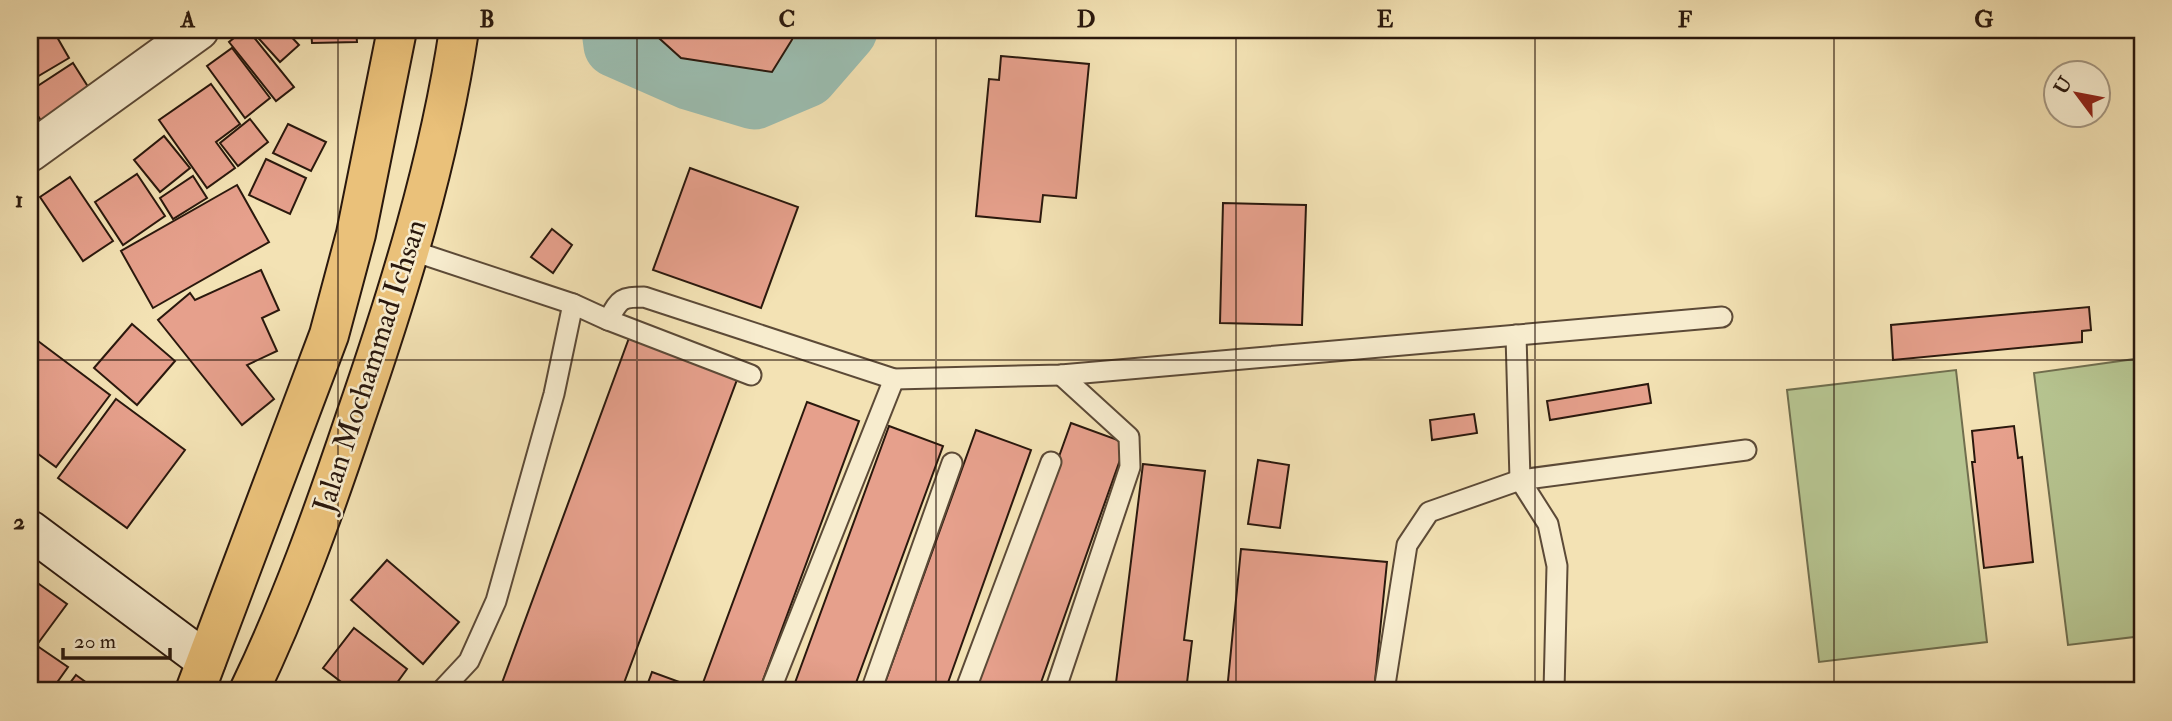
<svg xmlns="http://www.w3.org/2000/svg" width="2172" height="721" font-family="'IM FELL Double Pica',serif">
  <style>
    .green { fill: #b6c490; stroke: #706e4e; stroke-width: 2 }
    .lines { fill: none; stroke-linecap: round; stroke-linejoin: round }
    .river { stroke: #9bbdb0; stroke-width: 65 }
    .building { fill: #e6a08c; stroke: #2a180d; stroke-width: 2 }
    .lane-casing { stroke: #5c4a37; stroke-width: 23 }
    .street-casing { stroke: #5c4a37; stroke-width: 42 }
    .secondary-casing { stroke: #2a180d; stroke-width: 42 }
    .primary-casing { stroke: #2a180d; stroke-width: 42 }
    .lane { stroke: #f7ecce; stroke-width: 19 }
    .street { stroke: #f7ecce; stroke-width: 38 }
    .secondary { stroke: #f7ecce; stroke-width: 38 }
    .primary { stroke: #eac17a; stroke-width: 38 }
    .grid { fill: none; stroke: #2a180d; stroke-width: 2; stroke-opacity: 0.55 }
    .labels { text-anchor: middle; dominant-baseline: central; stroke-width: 5; stroke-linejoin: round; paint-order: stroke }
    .street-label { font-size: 30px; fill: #2a180d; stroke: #f7ecce }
    .neatline { fill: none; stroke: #2a180d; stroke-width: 2.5 }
    .grid-label { font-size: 23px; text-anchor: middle; font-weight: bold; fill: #2a180d }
  </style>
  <rect width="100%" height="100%" fill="#f3e2b4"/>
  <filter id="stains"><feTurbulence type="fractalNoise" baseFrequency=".00286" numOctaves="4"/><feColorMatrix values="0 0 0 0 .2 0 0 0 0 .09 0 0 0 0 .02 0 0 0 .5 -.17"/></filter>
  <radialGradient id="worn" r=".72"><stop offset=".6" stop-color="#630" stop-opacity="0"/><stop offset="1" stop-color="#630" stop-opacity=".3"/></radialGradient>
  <!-- green -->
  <g class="green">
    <path d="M2142,358V636L2068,645L2034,373Z"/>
    <path d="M1956,370L1987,642L1819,662L1787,390Z"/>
  </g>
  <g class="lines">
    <!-- river -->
    <path class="river" d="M614,30L616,45L691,78L754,97L806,75L845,30"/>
  </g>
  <!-- building -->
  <g class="building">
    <path d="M30,30H53L69,58L30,81Z"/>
    <path d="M244,30H248L294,87L276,101L229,42Z"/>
    <path d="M251,30H285L299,45L280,62Z"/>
    <path d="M311,30H356L357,42L312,43Z"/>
    <path d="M650,30H798L772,72L681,58Z"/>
    <path d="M232,48L270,98L245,118L207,66Z"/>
    <path d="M1001,56L1089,64L1076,198L1043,195L1040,222L976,216L989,79L999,80Z"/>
    <path d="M73,63L92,93L43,124L30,103V91Z"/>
    <path d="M211,84L240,124L216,142L235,168L207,188L159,120Z"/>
    <path d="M250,119L268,142L238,166L220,143Z"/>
    <path d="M288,124L326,142L311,171L273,153Z"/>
    <path d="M164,136L190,168L160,192L134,160Z"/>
    <path d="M266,159L306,178L290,214L249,195Z"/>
    <path d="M690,168L798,207L761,308L653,270Z"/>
    <path d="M137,174L165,216L123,245L95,202Z"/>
    <path d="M193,176L207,198L173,219L160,198Z"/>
    <path d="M70,177L113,241L83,261L40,197Z"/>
    <path d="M237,185L269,242L153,308L121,251Z"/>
    <path d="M1223,203L1306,205L1302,325L1220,323Z"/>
    <path d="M552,229L572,245L553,273L531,257Z"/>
    <path d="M261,270L279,310L262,318L277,351L247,365L274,399L242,425L158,320L190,293L195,300Z"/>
    <path d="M2089,307L2091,330L2082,331V342L1893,360L1891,325Z"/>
    <path d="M132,324L175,361L137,405L94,368Z"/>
    <path d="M30,335L110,395L56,467L30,448Z"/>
    <path d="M629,338L738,377L621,691H499Z"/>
    <path d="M1648,384L1651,403L1550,420L1547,401Z"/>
    <path d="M116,399L185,450L127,528L58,478Z"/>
    <path d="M807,402L859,421L759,691H700Z"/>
    <path d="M1474,414L1477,433L1432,440L1430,420Z"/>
    <path d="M1071,423L1126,443L1038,691H975Z"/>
    <path d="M889,426L943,446L853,691H792Z"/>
    <path d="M2014,426L2018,458L2022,457L2033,562L1984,568L1972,462H1975L1972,431Z"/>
    <path d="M976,430L1031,450L945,691H882Z"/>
    <path d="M1258,460L1289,465L1280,528L1248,524Z"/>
    <path d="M1143,464L1205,471L1184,640L1192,641L1186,691H1115Z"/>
    <path d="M1241,549L1387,562L1374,691H1227Z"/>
    <path d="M387,560L459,622L423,664L351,600Z"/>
    <path d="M39,584L67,604L39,642L30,636V596Z"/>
    <path d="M354,628L407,669L391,691H353L323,668Z"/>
    <path d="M30,641L68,667L51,691H30Z"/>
    <path d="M652,672L685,684L682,691H645Z"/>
    <path d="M76,675L98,691H64Z"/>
  </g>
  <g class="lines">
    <!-- lane casing -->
    <g class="lane-casing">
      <g id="lane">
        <path d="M410,250L573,304L554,394L496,601L469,661L441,691"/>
        <path d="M573,304L608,320C620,299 620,297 644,297L894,379L1061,375L1722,317"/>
        <path d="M608,320L751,375"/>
        <path d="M1516,335L1520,480L1548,524L1557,566L1554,691"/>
        <path d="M770,691L894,379"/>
        <path d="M871,691L952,463"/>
        <path d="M965,691L1051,462"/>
        <path d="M1055,691L1130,467L1129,437L1061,375"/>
        <path d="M1384,691L1407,545L1429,512L1520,480L1746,450"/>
      </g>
    </g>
    <!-- street casing -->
    <g class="street-casing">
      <path id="street" d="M30,152L199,30"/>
    </g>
    <!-- secondary casing -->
    <g class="secondary-casing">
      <path id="secondary" d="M30,530L206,661"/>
    </g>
    <!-- primary casing -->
    <g class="primary-casing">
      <g id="primary">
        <path d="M195,691L329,335L356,234L397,30"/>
        <path d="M249,691C291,604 324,511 355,419C399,292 439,163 459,30"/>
      </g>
    </g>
    <!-- lane -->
    <use href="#lane" class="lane"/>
    <!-- street -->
    <use href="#street" class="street"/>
    <!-- secondary -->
    <use href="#secondary" class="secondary"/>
    <!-- primary -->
    <use href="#primary" class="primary"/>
  </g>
  <!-- grid -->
  <path class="grid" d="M338,30V691M637,30V691M936,30V691M1236,30V691M1535,30V691M1834,30V691M30,360H2142"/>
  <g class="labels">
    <!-- street labels -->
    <g class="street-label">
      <text transform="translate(370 366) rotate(-72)">Jalan Mochammad Ichsan</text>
    </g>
  </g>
  <!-- margin -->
  <rect width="2172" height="721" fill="none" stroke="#f3e2b4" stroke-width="77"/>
  <!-- north arrow -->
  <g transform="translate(2077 94) rotate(302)"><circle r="33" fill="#f7ecce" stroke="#a59781" stroke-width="2"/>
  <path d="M0-5L12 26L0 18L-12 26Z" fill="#8f2418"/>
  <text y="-10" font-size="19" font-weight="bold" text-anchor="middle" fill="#2a180d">U</text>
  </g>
  <!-- scale -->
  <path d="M63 648v10h107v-10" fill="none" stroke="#2a180d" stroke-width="3.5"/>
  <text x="74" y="648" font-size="21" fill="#2a180d" stroke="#f7ecce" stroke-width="5" paint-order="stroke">20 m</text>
  <rect x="38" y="38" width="2096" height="644" class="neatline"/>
  <g class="grid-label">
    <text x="188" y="27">A</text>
    <text x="487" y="27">B</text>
    <text x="787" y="27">C</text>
    <text x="1086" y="27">D</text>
    <text x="1385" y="27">E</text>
    <text x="1685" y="27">F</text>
    <text x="1984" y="27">G</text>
    <text x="19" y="207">1</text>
    <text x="19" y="529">2</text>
  </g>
  <rect width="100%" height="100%" filter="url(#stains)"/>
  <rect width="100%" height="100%" fill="url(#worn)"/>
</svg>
